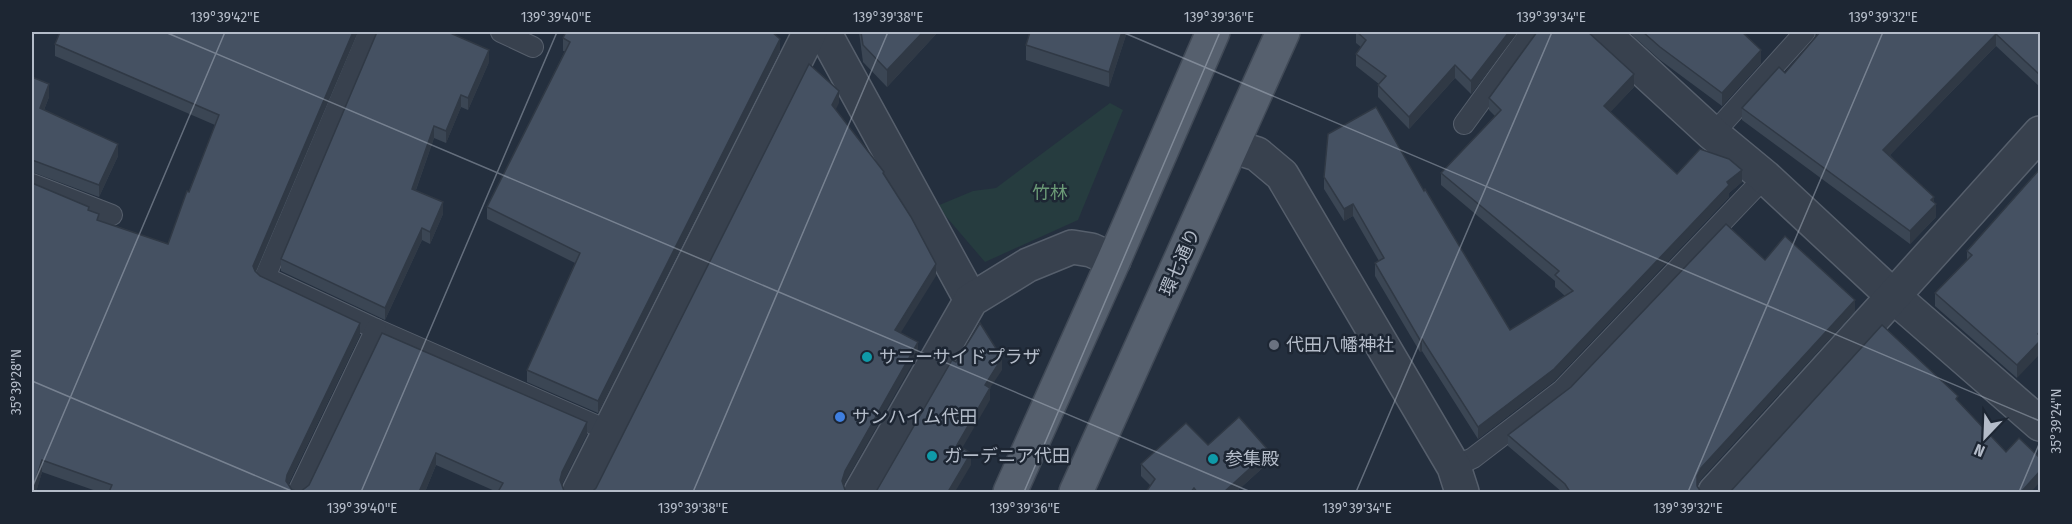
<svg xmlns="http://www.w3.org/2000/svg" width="2072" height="524" font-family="'Fira Sans Condensed','Noto Sans JP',sans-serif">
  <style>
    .green { fill: #263c3f }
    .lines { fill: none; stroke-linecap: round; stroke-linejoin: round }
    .lane-casing { stroke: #565f6c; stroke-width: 22 }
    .street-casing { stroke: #565f6c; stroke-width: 36 }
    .primary-casing { stroke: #414a57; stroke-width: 36 }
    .lane { stroke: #38414e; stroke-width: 20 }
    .street { stroke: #38414e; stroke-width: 33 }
    .primary { stroke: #56606e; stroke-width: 33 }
    .wall { fill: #3b4654 }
    .shaded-wall { fill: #303945 }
    .building { fill: #455162; stroke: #303945; stroke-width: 1.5 }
    .ticks { fill: none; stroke: #b4bcc9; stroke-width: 1.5; stroke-opacity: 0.45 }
    .worship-dot { fill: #6b7280; stroke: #1d2633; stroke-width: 2 }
    .culture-dot { fill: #0f9aa8; stroke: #1d2633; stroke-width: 2 }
    .shop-dot { fill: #3f7fe0; stroke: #1d2633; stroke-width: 2 }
    .labels { text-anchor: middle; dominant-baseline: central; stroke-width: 5; stroke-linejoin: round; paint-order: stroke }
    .park-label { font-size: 18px; fill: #6b9a76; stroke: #1d2633 }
    .street-label { font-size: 18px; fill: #b4bcc9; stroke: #1d2633 }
    .poi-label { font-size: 18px; fill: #b4bcc9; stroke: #1d2633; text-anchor: start }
    .neatline { fill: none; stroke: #b4bcc9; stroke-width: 2 }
    .ticks-label { font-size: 15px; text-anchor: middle; fill: #b4bcc9 }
  </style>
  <rect width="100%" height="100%" fill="#242f3e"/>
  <!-- green -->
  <path class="green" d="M1110,103L1123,110L1078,220L985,262L937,206L973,191L996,188Z"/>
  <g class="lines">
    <!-- lane casing -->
    <g class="lane-casing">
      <g id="lane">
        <path d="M369,32L265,277L376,329L609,431"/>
        <path d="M501,32L533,47"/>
        <path d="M1464,124L1531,32"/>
        <path d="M1713,134L1805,32"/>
        <path d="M32,184L112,215"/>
        <path d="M1454,467L1473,458L1562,390L1765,177"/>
        <path d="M298,492L376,329"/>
      </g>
    </g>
    <!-- street casing -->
    <g class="street-casing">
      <g id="street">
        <path d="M824,32L971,300"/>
        <path d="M1602,32L1713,134L1765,177L1893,296L2040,424"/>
        <path d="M1232,146L1257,154L1282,175L1454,467L1462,492"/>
        <path d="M579,492L810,32"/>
        <path d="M861,492L971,300L1028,265L1072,247L1091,250L1114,260"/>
        <path d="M1715,492C1825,373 1932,253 2040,133"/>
      </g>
    </g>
    <!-- primary casing -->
    <g class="primary-casing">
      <g id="primary">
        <path d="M1010,492L1114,260L1213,32"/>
        <path d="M1076,492L1283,32"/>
      </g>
    </g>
    <!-- lane -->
    <use href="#lane" class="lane"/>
    <!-- street -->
    <use href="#street" class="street"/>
    <!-- primary -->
    <use href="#primary" class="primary"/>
  </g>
  <!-- wall -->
  <g class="wall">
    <path d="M358,32L256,272L260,276L360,335L288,485L292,490L300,492L309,485L382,333L587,434L562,484L564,491L566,492H497L436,465L425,492H99L42,472L36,492L89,210L99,220L168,244L215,125L55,56V44Z"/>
    <path d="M859,32H938L887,87L863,62Z"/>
    <path d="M1030,32H1127L1109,87L1026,60V45Z"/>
    <path d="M1356,32H1518L1471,94L1455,78L1409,129L1378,97V85L1379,84L1356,66V54L1361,47L1356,43Z"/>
    <path d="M1629,32H1744L1743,33L1761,63L1722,106L1660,60Z"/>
    <path d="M1820,32H2040V87L1996,46L1890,155L1934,203L1936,217L1910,244L1742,120V108L1785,73Z"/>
    <path d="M563,38L780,51L598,413L527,382V370L575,263L487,219V207L565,51H563Z"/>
    <path d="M489,62L468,110L461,107L446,143L434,138L416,190L443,214L430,244L422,240L385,320L281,271V259Z"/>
    <path d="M32,77L49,97L44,110L118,156L99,197L32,172Z"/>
    <path d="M1634,87L1610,112L1677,174L1742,182L1729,193V197L1554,381L1478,439L1422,351L1420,352L1375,276V263L1379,261L1353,216L1344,221L1324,189V177L1424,191L1510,330L1565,296L1555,287V281L1441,185V173L1495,116L1489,110V98Z"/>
    <path d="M2040,169L2017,378L1935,306V293L1967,260V251Z"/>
    <path d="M1765,260L1855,311L1701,479L1697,486L1701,492H1562L1508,446V435Z"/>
    <path d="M1208,445L1269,462L1236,492H1146L1151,486L1141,476V464Z"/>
  </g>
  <!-- shaded-wall -->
  <g class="shaded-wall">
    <path d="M353,32H358L253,278V266Z"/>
    <path d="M923,32H938L887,87V70Z"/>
    <path d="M1122,32H1127L1109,87V72Z"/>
    <path d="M1509,32H1518L1471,94V81Z"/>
    <path d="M1996,34V46L1883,162V150Z"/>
    <path d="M780,39V51L598,413V401Z"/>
    <path d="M489,50V62L468,110V98Z"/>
    <path d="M1761,50V63L1722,106V93Z"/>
    <path d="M1455,65V78L1409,129V117Z"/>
    <path d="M1634,74V87L1604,119V106Z"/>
    <path d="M49,84V97L40,120V108Z"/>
    <path d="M839,91V103L832,117V105Z"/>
    <path d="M461,95V107L446,143V131Z"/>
    <path d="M434,126V138L412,201V189Z"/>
    <path d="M118,144V156L99,197V185Z"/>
    <path d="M1742,170V182L1729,193V197L1554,381L1478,439V427L1727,182Z"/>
    <path d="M1934,197V206L1936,204V217L1910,244V231Z"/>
    <path d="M443,202V214L430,244V232Z"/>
    <path d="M1353,204V216L1344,221V209Z"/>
    <path d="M422,228V240L385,320V308Z"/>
    <path d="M936,264V276L895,342V330Z"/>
    <path d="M1855,300V311L1701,479L1697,487V476L1701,468Z"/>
    <path d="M360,323V335L287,487L286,481L287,475Z"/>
    <path d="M2040,331V354L2017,378V365Z"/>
    <path d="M1422,339V351L1420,352V340Z"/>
    <path d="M918,342V354L845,483L842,492V481L845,471Z"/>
    <path d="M1002,358V370L990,388V400L957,457V445L985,385Z"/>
    <path d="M587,422V434L562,484L560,492V480L562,472Z"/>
    <path d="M1269,451V462L1236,492H1224Z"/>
    <path d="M436,453V465L425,492H419Z"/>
    <path d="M971,453V465L955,492H948Z"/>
    <path d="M42,460V472L36,492H32Z"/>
    <path d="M2040,471V482L2031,492H2021Z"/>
  </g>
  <!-- building -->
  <g class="building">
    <path d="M60,32H353L253,266L255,271L260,276L360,323L287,475L286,481L292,490L300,492L309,485L382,333L587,422L562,472L560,480L564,491L566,492H498L503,483L436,453L419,492H109L112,485L42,460L32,492V183L89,207L88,210L99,214L97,220L168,244L187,191L189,192L219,115L55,44Z"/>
    <path d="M377,32H448L489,50L468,98L461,95L446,131L434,126L412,189L443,202L430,232L422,228L385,308L281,259Z"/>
    <path d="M566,32H772L780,39L598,401L527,370L580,253L487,207L570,42L563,38Z"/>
    <path d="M861,32H923L887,70L863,45Z"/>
    <path d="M1030,32H1122L1109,72L1026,45Z"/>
    <path d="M1357,32H1509L1471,81L1455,65L1409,117L1378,85L1386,76L1356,54L1366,40Z"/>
    <path d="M1537,32H1588L1634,74L1604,106L1677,174L1700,149L1729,159L1742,170L1727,182L1729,185L1554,369L1478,427L1422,339L1420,340L1375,263L1384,258L1353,204L1344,209L1324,177L1328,134L1376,107L1424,191L1425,189L1510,330L1573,291L1555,275L1559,271L1441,173L1501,110L1489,98Z"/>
    <path d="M1643,32H1742L1761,50L1722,93L1660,47Z"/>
    <path d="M1820,32H2040V75L1996,34L1883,150L1934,197L1931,200L1936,204L1910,231L1742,108L1779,67L1785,73Z"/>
    <path d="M809,64L839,91L832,105L884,172L883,173L911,217L936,264L895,330L918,342L845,471L842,481L845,490L848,492H592L596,488Z"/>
    <path d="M32,77L49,84L40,108L118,144L99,185L32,160Z"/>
    <path d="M2040,169V331L2038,334L2040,336V341L2017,365L1935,293L1972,255L1967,251Z"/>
    <path d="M1726,224L1765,260L1785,236L1855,300L1701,468L1697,476V486L1701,492H1570L1565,484L1508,435L1571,387Z"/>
    <path d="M980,323L1002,358L985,385L990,388L957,445L971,453L948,492L945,491V492H874L877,490L952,360L956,362Z"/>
    <path d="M1882,325L1958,396L1956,399L2006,452L2019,438L2040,458V471L2021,492H1730Z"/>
    <path d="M1239,417L1269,451L1224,492H1197L1194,488L1191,492H1146L1155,479L1141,464L1186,423L1208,445Z"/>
  </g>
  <!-- ticks -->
  <path class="ticks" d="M165,32L1251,492M1122,32L2040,421M32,381L294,492M32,488L225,32M361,492L557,32M693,492L888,32M1024,492L1220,32M1356,492L1552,32M1688,492L1883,32M2019,492L2040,442"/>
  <!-- markers -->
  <circle class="worship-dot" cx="1274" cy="345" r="6"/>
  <g class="culture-dot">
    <circle cx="867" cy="357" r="6"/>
    <circle cx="932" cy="456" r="6"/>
    <circle cx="1213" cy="459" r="6"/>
  </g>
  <circle class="shop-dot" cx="840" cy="417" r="6"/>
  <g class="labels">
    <!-- park labels -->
    <g class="park-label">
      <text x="1050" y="193">竹林</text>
    </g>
    <!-- street labels -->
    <g class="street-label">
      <text transform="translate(1180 262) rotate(-66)">環七通り</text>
    </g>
    <!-- poi labels -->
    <g class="poi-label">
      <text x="1286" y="345">代田八幡神社</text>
      <text x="879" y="357">サニーサイドプラザ</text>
      <text x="852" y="417">サンハイム代田</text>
      <text x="944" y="456">ガーデニア代田</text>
      <text x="1225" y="459">参集殿</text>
    </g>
  </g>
  <!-- border -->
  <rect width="2072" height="524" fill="none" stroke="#1d2633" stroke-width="66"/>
  <!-- north arrow -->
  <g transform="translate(1985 437) rotate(203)" stroke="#1d2633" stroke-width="4.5" paint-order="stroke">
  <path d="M0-4.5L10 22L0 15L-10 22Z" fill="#b4bcc9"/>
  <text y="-9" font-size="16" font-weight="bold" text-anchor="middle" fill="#b4bcc9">N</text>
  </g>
  <rect x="33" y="33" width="2006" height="458" class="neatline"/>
  <g class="ticks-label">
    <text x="225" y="22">139°39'42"E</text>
    <text x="556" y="22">139°39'40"E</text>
    <text x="888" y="22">139°39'38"E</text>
    <text x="1219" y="22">139°39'36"E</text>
    <text x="1551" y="22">139°39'34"E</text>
    <text x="1883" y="22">139°39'32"E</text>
    <text transform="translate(16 382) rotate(-90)" y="5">35°39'28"N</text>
    <text transform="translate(2056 421) rotate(-90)" y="5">35°39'24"N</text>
    <text x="362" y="513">139°39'40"E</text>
    <text x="693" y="513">139°39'38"E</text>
    <text x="1025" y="513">139°39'36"E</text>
    <text x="1357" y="513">139°39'34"E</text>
    <text x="1688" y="513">139°39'32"E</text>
  </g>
</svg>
